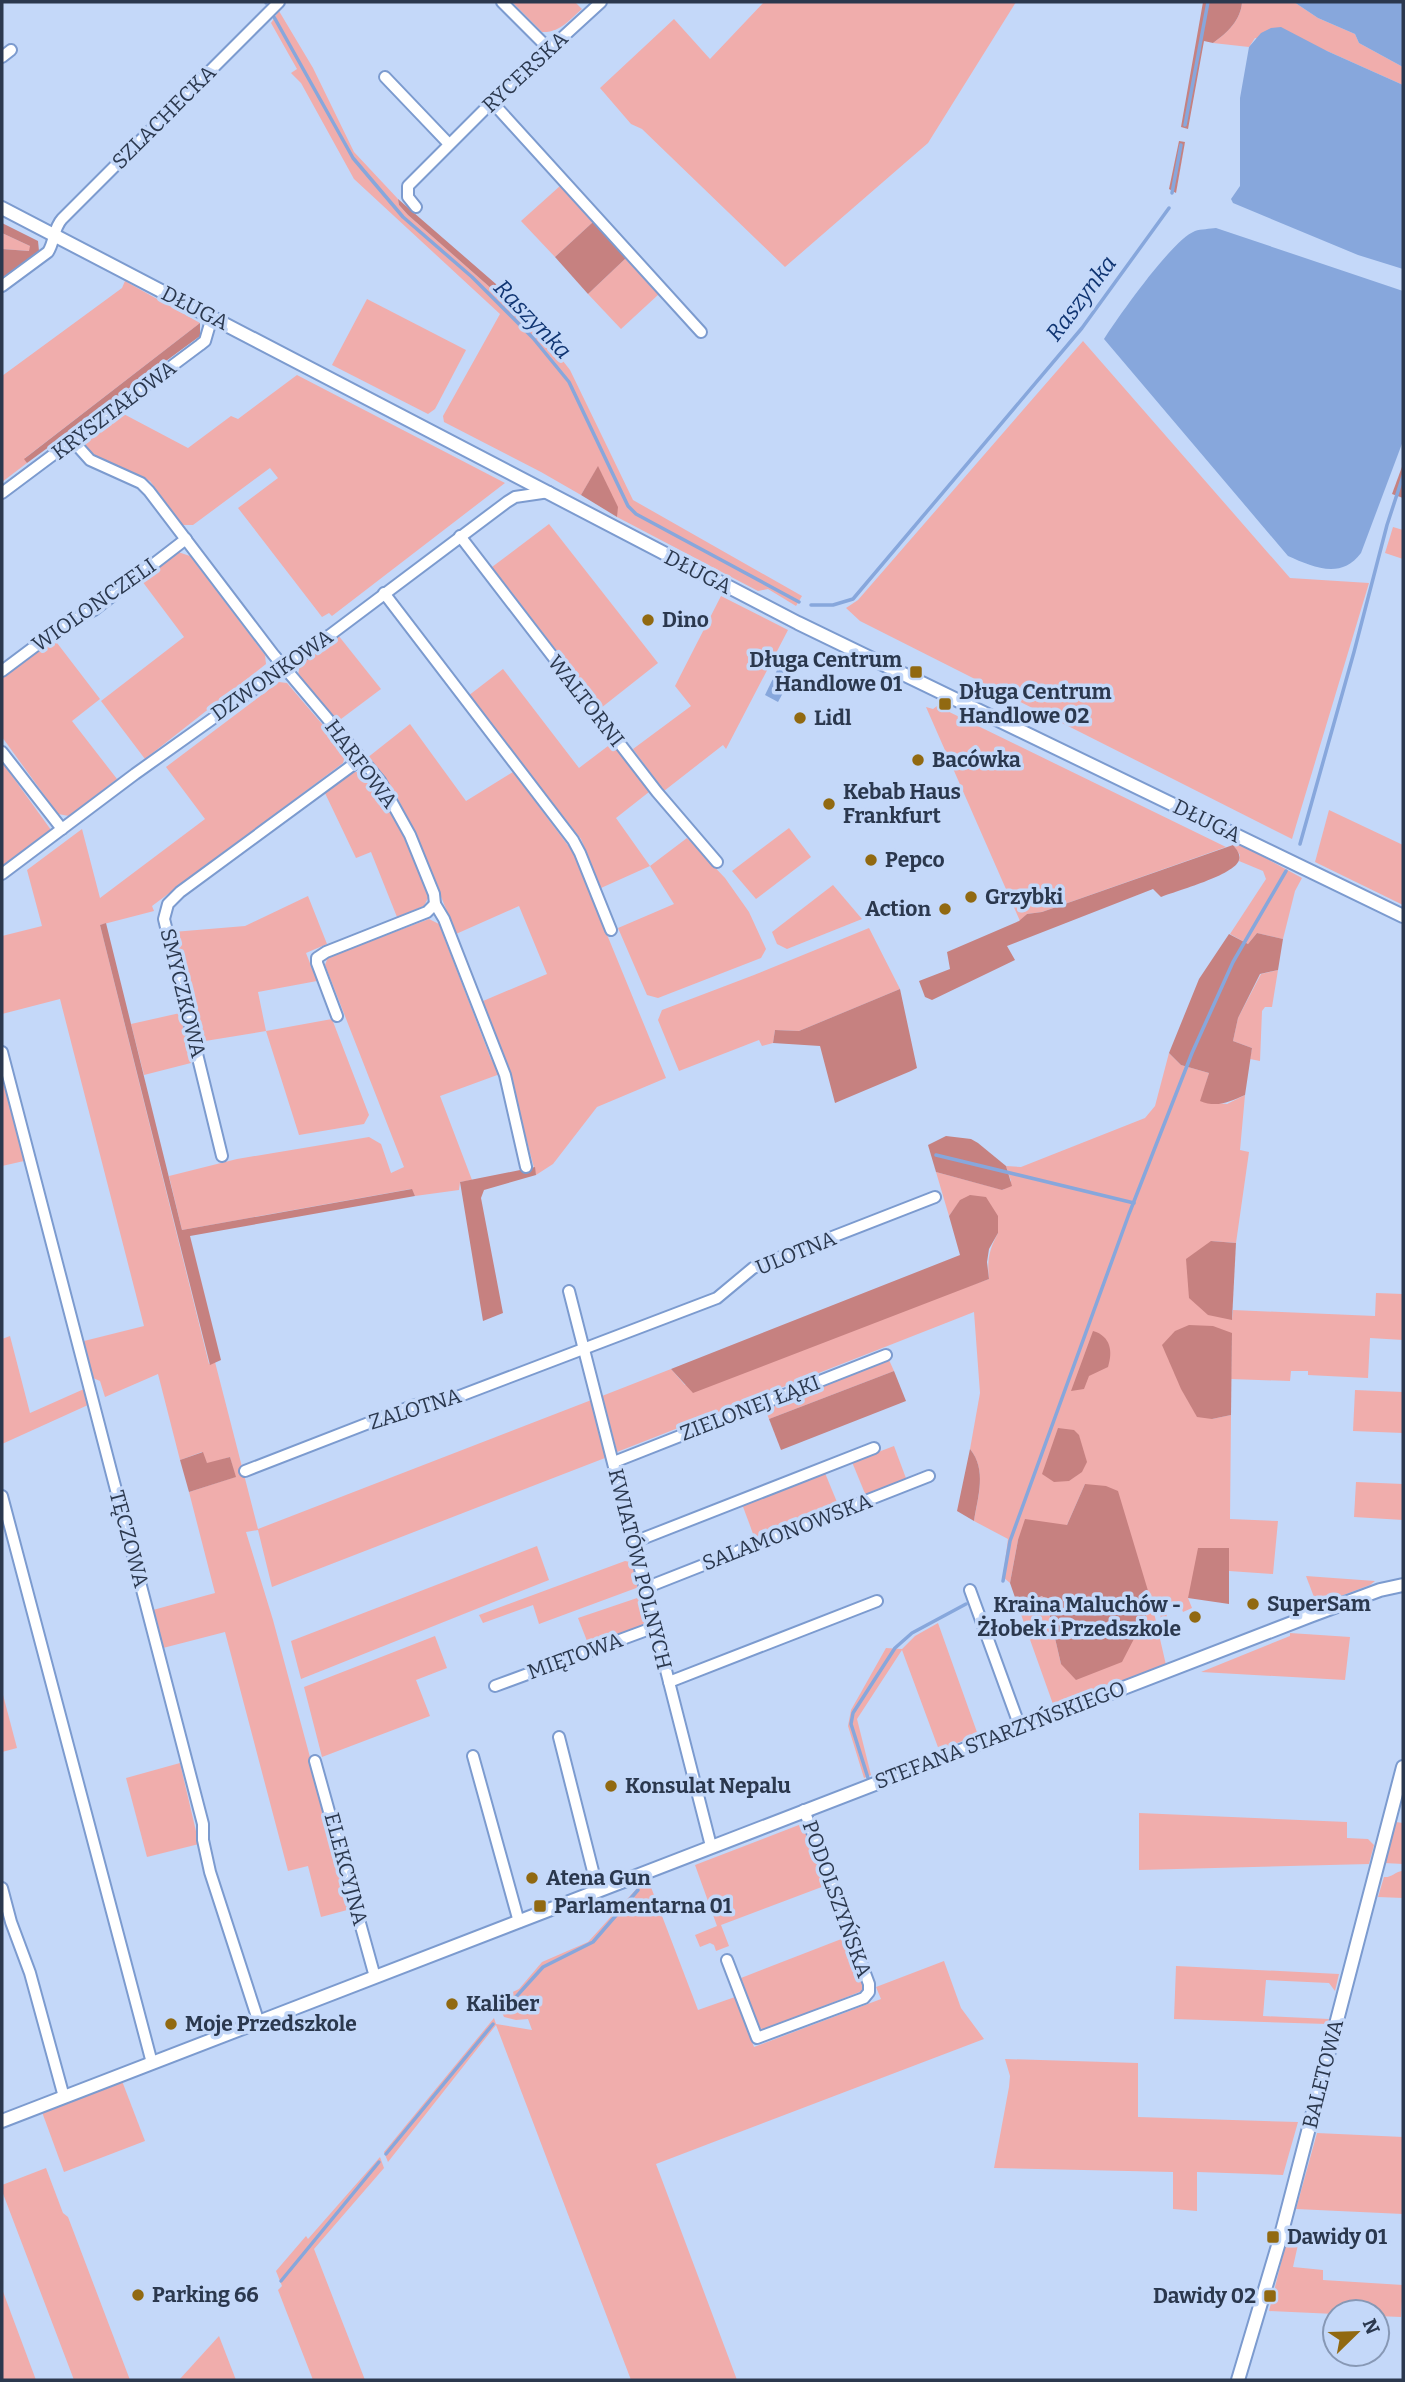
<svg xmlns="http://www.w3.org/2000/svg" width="1405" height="2382" font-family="Bitter,serif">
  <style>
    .green { fill: #f0adac }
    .forest { fill: #c68180 }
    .water { fill: #87a7dc }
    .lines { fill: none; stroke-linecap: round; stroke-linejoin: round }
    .stream { stroke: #87a7dc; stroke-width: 3.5 }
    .minor-casing { stroke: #7c9bcf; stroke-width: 14 }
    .tertiary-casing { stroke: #7c9bcf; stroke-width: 16 }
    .minor { stroke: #fff; stroke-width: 10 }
    .tertiary { stroke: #fff; stroke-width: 12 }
    .poi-dot { fill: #916911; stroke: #c4d8f9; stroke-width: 2.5 }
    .labels { text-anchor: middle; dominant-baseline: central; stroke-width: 7; stroke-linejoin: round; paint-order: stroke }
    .street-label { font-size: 21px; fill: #2b384e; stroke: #c4d8f9 }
    .poi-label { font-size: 21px; font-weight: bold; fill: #2b384e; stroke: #c4d8f9; text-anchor: start }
    .water-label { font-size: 23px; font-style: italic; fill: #103573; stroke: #c4d8f9 }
  </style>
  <rect width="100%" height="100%" fill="#c4d8f9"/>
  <!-- green -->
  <g class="green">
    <path d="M512,2H575L582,9C569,20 560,33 542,32Z"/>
    <path d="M764,2H1016L928,143L785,267L642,129L631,124L600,88L674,19L710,59Z"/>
    <path d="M1242,2H1294L1318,18L1355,34L1359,43L1403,67V85L1327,51L1255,38L1249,47L1213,43C1227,33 1241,20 1242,2Z"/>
    <path d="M279,11L313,68L354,152L398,199L399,205L408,215L527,320L560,362L563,361L570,370L633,500L802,596L796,606L768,589L758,591L617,517V507L598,467L581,495L541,472L444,422L443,416L500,314L354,179L301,83L291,73L297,69L271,23Z"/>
    <path d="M560,186L593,222L555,257L521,221Z"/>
    <path d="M2,233L30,246V251L2,249Z"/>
    <path d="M626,258L659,294L621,329L588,294Z"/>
    <path d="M125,281L200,323L25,458L27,463L2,482V376L122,288Z"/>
    <path d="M367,299L466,350L435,409L428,414L332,365Z"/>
    <path d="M1083,341L1290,578L1369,583L1292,839L860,621L846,608L858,600Z"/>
    <path d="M297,375L505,483L332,616L329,613L322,617L238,508L278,478L270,468L193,525H182L150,481L92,457L84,445L87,435L118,411L188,448L231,416L238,419Z"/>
    <path d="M549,524L658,663L601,708L492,567Z"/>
    <path d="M1393,527L1403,530V559L1385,553Z"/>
    <path d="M178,552L190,556L265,655L266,664L145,759L101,701L184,637L142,581Z"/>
    <path d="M721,596L788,630L726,749L723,745L664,791L633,749L691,706L675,686Z"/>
    <path d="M338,635L381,689L337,722L298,675L300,664Z"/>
    <path d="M54,639L100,699L72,721L117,779L69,816L58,814L2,737V679Z"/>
    <path d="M503,669L579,768L612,743L649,792L616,818L650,866L687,838L725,878L749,912L766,949L761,958L658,998L647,995L618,928L674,904L650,866L601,888L581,839L468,696Z"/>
    <path d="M279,682L287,683L346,752L343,763L152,906L154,911L100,925L209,1364L215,1362L258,1529L594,1399L605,1458L272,1587L258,1530L246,1532L273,1620L351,1909L321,1917L308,1866L288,1871L225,1632L163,1648L153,1610L215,1593L189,1492L235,1477L230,1457L207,1464L202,1452L180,1460L158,1374L105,1397L100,1381L93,1378L84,1341L144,1326L60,999L2,1014V936L42,926L27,870L82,829L100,898L205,819L166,767Z"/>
    <path d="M937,706L1226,847L1042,912L1027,914L1020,921L926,707L933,709Z"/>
    <path d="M410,724L466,801L513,772L573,852L666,1078L597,1107L553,1164L536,1175L507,1068L483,1001L547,974L519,906L456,934L415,832L394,791L367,758Z"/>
    <path d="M2,762L51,830L2,866Z"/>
    <path d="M350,771L363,773L391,808L429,896L424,906L397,917L371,852L356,858L324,791Z"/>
    <path d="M1329,810L1403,845V905L1315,862Z"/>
    <path d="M789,828L811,857L756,899L732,871Z"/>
    <path d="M1238,843L1302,878L1295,891L1283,939L1257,933L1248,944L1230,934L1266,879L1263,871L1239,861L1240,855L1233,845Z"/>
    <path d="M833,885L862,919L787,949L777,944L772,932Z"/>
    <path d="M308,896L327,944L306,953L317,981L258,992L266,1031L332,1019L369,1115L364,1124L299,1135L266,1031L199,1042L173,932L245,926Z"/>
    <path d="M429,919L439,924L491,1059L500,1074L440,1096L472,1180L460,1182L459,1190L415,1196L411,1189L182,1230L169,1176L237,1159L369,1137L381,1144L391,1173L404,1167L325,965L328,957Z"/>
    <path d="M869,928L900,989L799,1031L775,1030L773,1043L762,1046L759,1040L679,1071L658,1020L662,1010L754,975Z"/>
    <path d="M1278,970L1272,1007H1265L1262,1011L1260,1061L1250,1059L1252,1048L1233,1041L1238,1018L1261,974Z"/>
    <path d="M180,1013L191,1063L144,1075L131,1024Z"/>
    <path d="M1169,1053L1181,1065L1209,1073L1201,1101L1227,1104L1245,1095L1240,1150L1249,1152L1236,1243L1211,1241L1232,1320L1233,1310L1375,1316L1376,1293L1403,1294V1340L1370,1338L1368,1378L1308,1375V1371H1291L1290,1381L1231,1379L1232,1333L1212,1419L1231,1415L1230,1519L1278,1521L1273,1574L1229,1571V1548L1188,1598L1192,1608L1183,1612L1179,1601L1164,1607L1170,1626L1162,1630L1159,1602L1152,1604L1166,1665L1054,1707L1018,1606L1043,1596L1046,1599L1061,1664L1085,1484L1067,1525L1018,1540L1010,1583L1003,1577L1008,1539L974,1521C978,1496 987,1470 970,1449L980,1393L974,1312L617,1452L602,1396L671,1369L685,1385L989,1279C987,1260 989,1250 998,1233L960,1201L949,1216L936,1172L1003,1190L1011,1181L1006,1166L1021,1167L1145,1118L1155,1106Z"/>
    <path d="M2,1078L24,1161L2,1166Z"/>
    <path d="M10,1336L30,1413L84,1389L88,1405L2,1444V1339Z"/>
    <path d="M889,1360L894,1371L769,1419L765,1409Z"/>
    <path d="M1355,1390L1403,1392V1433L1353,1431Z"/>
    <path d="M894,1446L907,1481L866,1496L852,1462Z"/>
    <path d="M825,1473L839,1507L755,1539L742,1504Z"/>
    <path d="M1356,1482L1403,1484V1520L1354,1517Z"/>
    <path d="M537,1546L549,1580L301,1679L291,1641Z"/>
    <path d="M625,1561L635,1563L640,1582L639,1587L539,1624L533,1605L483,1623L479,1615Z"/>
    <path d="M1306,1576L1375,1581L1370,1585L1317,1605Z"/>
    <path d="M643,1596L651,1625L589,1646L578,1618Z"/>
    <path d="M938,1623L978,1735L939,1750L902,1650L857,1719L871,1775L864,1778L848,1726L851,1710L886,1648L902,1649L915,1636Z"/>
    <path d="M1290,1633L1350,1637L1345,1680L1201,1672L1290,1636Z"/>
    <path d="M435,1636L447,1668L416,1680L430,1716L322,1757L304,1687Z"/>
    <path d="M2,1691L17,1748L2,1752Z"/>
    <path d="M180,1763L199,1844L147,1857L126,1778Z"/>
    <path d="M1139,1813L1347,1822V1838L1368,1839L1374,1845L1369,1864L1139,1870Z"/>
    <path d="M1396,1822L1403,1823V1898L1378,1897L1384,1877C1391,1878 1395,1872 1402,1871L1403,1864L1384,1863Z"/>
    <path d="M804,1823L827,1885L721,1925L729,1946L716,1951L714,1945L710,1943L700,1947L695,1935L717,1926L695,1865Z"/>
    <path d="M649,1882L698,2010L735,1997L754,2047L881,1999L876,1987L944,1961L961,2008L984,2039L656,2164L737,2380H631L496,2025L388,2162L384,2152L494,2018L496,2024L532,2030L528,2019L516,2020L504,2017L496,2000L519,1989L542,1962L588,1942L639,1886Z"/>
    <path d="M844,1938L864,1988L862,1991L763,2030L759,2027L741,1978Z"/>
    <path d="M1176,1966L1339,1974L1335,1991L1329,1983L1266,1980L1263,2016L1329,2019L1327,2024L1174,2019Z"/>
    <path d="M1005,2059L1138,2063V2117L1298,2122L1283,2175L1197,2172V2211L1173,2209V2172L994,2168L1009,2087L1010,2076Z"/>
    <path d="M122,2081L145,2141L64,2172L42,2112Z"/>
    <path d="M1317,2133L1403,2137V2214L1296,2209Z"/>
    <path d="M380,2157L384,2168L314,2249L365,2380H313L278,2290L282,2286L276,2271L306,2236L308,2239Z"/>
    <path d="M46,2168L63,2213L68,2217L130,2380H74L2,2191V2185Z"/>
    <path d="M1288,2235L1313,2238L1314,2241L1299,2240L1293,2267L1323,2270V2280L1403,2285L1401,2317L1377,2316V2312H1335V2314L1269,2311Z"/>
    <path d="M2,2289L36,2380H2Z"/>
    <path d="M219,2336L236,2380H179Z"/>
  </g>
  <!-- forest -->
  <g class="forest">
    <path d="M1203,2H1242C1241,20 1227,33 1213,43L1204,41L1188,129L1181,127Z"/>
    <path d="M1179,141L1185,142L1176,193L1169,189Z"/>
    <path d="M398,199L526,310L563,361L560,362L527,320L408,215L399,205Z"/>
    <path d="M593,222L626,258L588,294L555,257Z"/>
    <path d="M2,223L38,241L39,251L2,278V249L29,251L30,246L2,233Z"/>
    <path d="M200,323V336L27,463L24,459Z"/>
    <path d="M1403,464V498L1392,494Z"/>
    <path d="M598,466L618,507L617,517L581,495Z"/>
    <path d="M1233,845C1236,849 1241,854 1239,860C1235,875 1176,891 1161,897L1153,889L1007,946L1015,960L932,1000L925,997L919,981L950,969L947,952L1019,921L1027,914L1042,912Z"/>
    <path d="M106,923L182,1230L412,1189L415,1196L190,1236L221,1360L210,1365L100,925Z"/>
    <path d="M1257,933L1283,939L1278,970L1260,974L1238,1018L1233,1041L1252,1048L1245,1095C1229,1102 1217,1108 1200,1101L1209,1073L1181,1065L1169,1053L1199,979L1229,934L1248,944Z"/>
    <path d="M900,989L917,1068L911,1071L835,1103L820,1046L773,1043L775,1030L799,1031Z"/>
    <path d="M946,1136L971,1139L978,1143L1006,1166L1012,1186L1002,1190L936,1172L928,1145Z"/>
    <path d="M535,1167L536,1175L484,1190L481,1198L503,1313L483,1321L460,1182Z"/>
    <path d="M970,1195L986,1197L998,1216V1233L989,1249L987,1262L989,1279L693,1393L671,1369L960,1255L949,1216L960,1200Z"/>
    <path d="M1211,1241L1236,1243L1232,1320L1208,1315L1189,1298L1186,1259Z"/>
    <path d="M1189,1325L1213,1326L1232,1333L1231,1415L1212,1419L1197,1417L1181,1389L1162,1345L1175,1331Z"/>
    <path d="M1093,1331C1111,1336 1113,1352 1108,1367L1089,1376L1084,1389L1071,1391Z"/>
    <path d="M894,1371L906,1401L781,1450L769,1419Z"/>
    <path d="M1058,1428L1074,1430L1079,1435L1087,1462L1082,1472L1069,1481L1054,1482L1042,1474Z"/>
    <path d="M970,1449C987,1470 978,1496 974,1521L957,1511Z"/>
    <path d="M203,1452L207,1463L230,1457L236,1477L189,1492L180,1460Z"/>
    <path d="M1085,1484L1106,1486L1118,1491L1152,1604L1122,1662L1076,1680L1061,1664L1046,1599L1042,1596L1018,1606L1010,1583L1018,1540L1025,1519L1067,1525Z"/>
    <path d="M1198,1548H1229V1604L1188,1598Z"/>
  </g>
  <!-- water -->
  <g class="water">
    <path d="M1294,2H1403V67L1359,43L1355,34L1318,18Z"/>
    <path d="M1281,27L1327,51L1403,85V269L1358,255L1233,203L1231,199L1240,186V98L1249,47L1261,33L1271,28Z"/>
    <path d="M1216,228L1403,291V441L1361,553C1341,580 1313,567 1288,556L1104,339C1119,316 1172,240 1195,231C1201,229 1210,229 1216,228Z"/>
    <path d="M783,661L795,667L796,669L778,702L765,695L781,662Z"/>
  </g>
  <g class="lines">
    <!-- stream -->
    <g class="stream">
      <path d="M266,2V3"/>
      <path d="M274,17L353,158L403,217L472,277L533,338L569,382L628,506L636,514L799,602"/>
      <path d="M1185,125L1208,2"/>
      <path d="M1172,193L1181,145"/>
      <path d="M811,605H833L853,599L1082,328L1169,208"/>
      <path d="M1300,844L1354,652L1387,525L1403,476"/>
      <path d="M936,1155L1134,1203"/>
      <path d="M1003,1581L1010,1541L1129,1214L1192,1053L1233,962L1286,871"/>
      <path d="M868,1778L851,1724L853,1713L895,1648L912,1633L966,1604"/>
      <path d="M504,2010L543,1967L593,1942L638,1890"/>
      <path d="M386,2154L493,2024"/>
      <path d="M281,2281L379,2162"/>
    </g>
    <!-- minor casing -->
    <g class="minor-casing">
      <g id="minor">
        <path d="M502,2L549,49"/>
        <path d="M2,57L11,50"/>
        <path d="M385,77L449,144"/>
        <path d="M492,102L701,332"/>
        <path d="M416,207L408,197V186L492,102L601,2"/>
        <path d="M2,286L48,252C55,241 53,229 62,219L279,2"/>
        <path d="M73,441L90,460L141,483L149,491L273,654L380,781L410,835L434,894L435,904L444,919L505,1075L526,1167"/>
        <path d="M2,493L200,345L205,341L212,317"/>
        <path d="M460,536L657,792L717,862"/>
        <path d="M384,593L573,840L580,853L611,930"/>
        <path d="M2,671L62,626L94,610L186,539"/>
        <path d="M2,752L62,829"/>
        <path d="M2,874L135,774L330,635L507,502L515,497L549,492"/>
        <path d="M337,1016L317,963V958L326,952L427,912L435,904"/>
        <path d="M2,1052L203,1824V1840L210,1872L259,2023"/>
        <path d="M222,1156L164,919L168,904L180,892L354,764L358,755"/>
        <path d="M569,1291L711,1846"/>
        <path d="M614,1462L886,1355"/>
        <path d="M245,1471L415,1405L444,1402L717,1298L753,1268L935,1197"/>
        <path d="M2,1496L152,2063"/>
        <path d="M634,1542L874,1448"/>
        <path d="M645,1588L929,1476"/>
        <path d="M970,1590L1020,1727"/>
        <path d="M669,1682L877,1601"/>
        <path d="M495,1686L655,1627"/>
        <path d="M559,1737L598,1891"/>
        <path d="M473,1756L519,1922"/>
        <path d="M315,1761L375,1977"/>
        <path d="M2,1888L11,1922L30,1973L64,2097"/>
        <path d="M727,1960L757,2038L864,1998L869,1992V1984L804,1810"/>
      </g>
    </g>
    <!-- tertiary casing -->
    <g class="tertiary-casing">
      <g id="tertiary">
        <path d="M2,208L798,623L1403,916"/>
        <path d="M2,2121L1310,1616L1380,1590L1403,1585"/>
        <path d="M1238,2380L1280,2239L1403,1767"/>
      </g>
    </g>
    <!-- minor -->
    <use href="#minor" class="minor"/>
    <!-- tertiary -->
    <use href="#tertiary" class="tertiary"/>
  </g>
  <!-- markers -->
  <g class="poi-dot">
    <circle cx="648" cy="620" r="7"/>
    <rect x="909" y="665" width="14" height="14" rx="3.5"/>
    <rect x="938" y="697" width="14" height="14" rx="3.5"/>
    <circle cx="800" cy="718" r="7"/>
    <circle cx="918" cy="760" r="7"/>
    <circle cx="829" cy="804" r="7"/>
    <circle cx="871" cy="860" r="7"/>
    <circle cx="971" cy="897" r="7"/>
    <circle cx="945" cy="909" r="7"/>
    <circle cx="1253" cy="1604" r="7"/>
    <circle cx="1195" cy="1617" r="7"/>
    <circle cx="611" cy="1786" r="7"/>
    <circle cx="532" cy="1878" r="7"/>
    <rect x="533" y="1899" width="14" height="14" rx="3.5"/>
    <circle cx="452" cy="2004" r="7"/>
    <circle cx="171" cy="2024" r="7"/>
    <rect x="1266" y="2230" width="14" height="14" rx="3.5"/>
    <circle cx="138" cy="2295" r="7"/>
    <rect x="1263" y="2289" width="14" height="14" rx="3.5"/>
  </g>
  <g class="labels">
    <!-- street labels -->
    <g class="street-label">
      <text transform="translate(525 72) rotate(-43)">RYCERSKA</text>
      <text transform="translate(164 117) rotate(-45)">SZLACHECKA</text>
      <text transform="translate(195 308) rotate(27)">DŁUGA</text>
      <text transform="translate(114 410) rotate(-37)">KRYSZTAŁOWA</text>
      <text transform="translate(698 572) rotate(27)">DŁUGA</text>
      <text transform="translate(94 605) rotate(-35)">WIOLONCZELI</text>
      <text transform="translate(272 675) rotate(-35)">DZWONKOWA</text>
      <text transform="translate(586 701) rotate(52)">WALTORNI</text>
      <text transform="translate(361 764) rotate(53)">HARFOWA</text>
      <text transform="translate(1207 821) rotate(26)">DŁUGA</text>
      <text transform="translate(183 993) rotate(76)">SMYCZKOWA</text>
      <text transform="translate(796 1253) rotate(-22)">ULOTNA</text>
      <text transform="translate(750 1408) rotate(-21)">ZIELONEJ ŁĄKI</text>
      <text transform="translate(415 1409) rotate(-17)">ZALOTNA</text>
      <text transform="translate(787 1532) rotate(-21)">SALAMONOWSKA</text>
      <text transform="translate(129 1539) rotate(75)">TĘCZOWA</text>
      <text transform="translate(640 1569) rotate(76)">KWIATÓW POLNYCH</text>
      <text transform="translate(575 1656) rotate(-20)">MIĘTOWA</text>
      <text transform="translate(1000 1735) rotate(-21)">STEFANA STARZYŃSKIEGO</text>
      <text transform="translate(346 1869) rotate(75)">ELEKCYJNA</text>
      <text transform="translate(837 1899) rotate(70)">PODOLSZYŃSKA</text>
      <text transform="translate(1323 2074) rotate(-76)">BALETOWA</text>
    </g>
    <!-- poi labels -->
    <g class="poi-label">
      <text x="662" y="620">Dino</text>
      <text x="902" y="660" text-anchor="end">Długa Centrum<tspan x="902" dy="24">Handlowe 01</tspan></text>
      <text x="959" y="692">Długa Centrum<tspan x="959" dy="24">Handlowe 02</tspan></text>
      <text x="814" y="718">Lidl</text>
      <text x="932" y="760">Bacówka</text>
      <text x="843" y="792">Kebab Haus<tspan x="843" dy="24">Frankfurt</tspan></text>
      <text x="885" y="860">Pepco</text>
      <text x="985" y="897">Grzybki</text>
      <text x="931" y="909" text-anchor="end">Action</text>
      <text x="1267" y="1604">SuperSam</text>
      <text x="1181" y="1605" text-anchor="end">Kraina Maluchów -<tspan x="1181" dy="24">Żłobek i Przedszkole</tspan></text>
      <text x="625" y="1786">Konsulat Nepalu</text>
      <text x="546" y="1878">Atena Gun</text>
      <text x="554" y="1906">Parlamentarna 01</text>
      <text x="466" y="2004">Kaliber</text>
      <text x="185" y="2024">Moje Przedszkole</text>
      <text x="1287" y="2237">Dawidy 01</text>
      <text x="152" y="2295">Parking 66</text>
      <text x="1256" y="2296" text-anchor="end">Dawidy 02</text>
    </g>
    <!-- water labels -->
    <g class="water-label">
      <text transform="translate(1081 298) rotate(-53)">Raszynka</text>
      <text transform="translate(533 319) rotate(46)">Raszynka</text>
    </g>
  </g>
  <!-- border -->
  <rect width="1405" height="2382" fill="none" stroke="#2b384e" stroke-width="7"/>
  <!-- north arrow -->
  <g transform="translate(1356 2333) rotate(67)"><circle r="33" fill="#c4d8f9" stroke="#8798b5" stroke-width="2"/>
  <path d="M0-5L12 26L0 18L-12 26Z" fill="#916911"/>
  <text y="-10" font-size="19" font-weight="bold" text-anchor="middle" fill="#2b384e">N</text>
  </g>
</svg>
